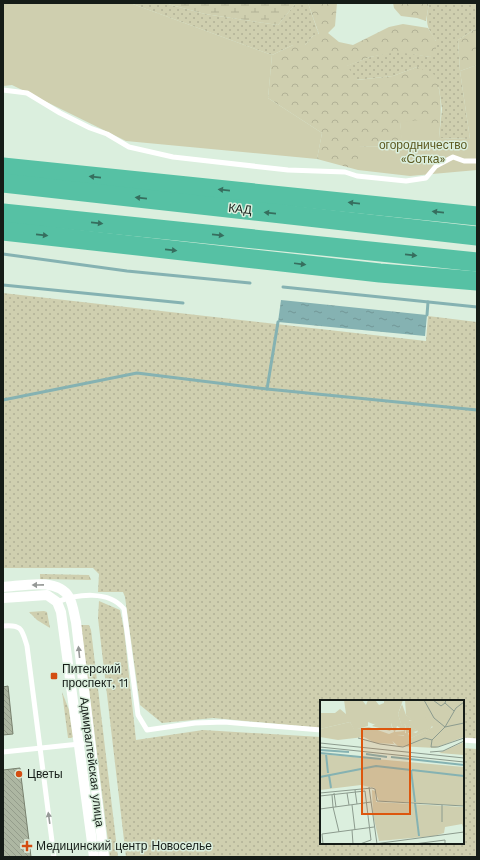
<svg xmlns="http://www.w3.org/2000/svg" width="480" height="860" font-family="'Work Sans',sans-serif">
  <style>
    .grass { fill: url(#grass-dots) }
    .forest { fill: url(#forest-crowns) }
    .wetland { fill: url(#wetland-marsh) }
    .green { fill: #cfcfaf }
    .water { fill: url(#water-ripples) }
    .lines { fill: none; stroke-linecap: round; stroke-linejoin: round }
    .stream { stroke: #85b2b2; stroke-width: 3 }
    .building { fill: url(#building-back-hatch); stroke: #78816e }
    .lane { stroke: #fff; stroke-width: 5 }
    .street { stroke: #fff; stroke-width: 10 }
    .highway { stroke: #56c1a4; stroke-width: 19 }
    .oneway { fill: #366e5e }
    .oneway2 { fill: #969997 }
    .poi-dot { fill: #d34d11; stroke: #dbefde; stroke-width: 1.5 }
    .labels { text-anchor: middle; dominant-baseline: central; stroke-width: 3; stroke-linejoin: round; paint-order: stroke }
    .park-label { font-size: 12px; fill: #5d5a21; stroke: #dbefde }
    .street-label { font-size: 12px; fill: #151c17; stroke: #dbefde }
    .poi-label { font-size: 12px; fill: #151c17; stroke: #dbefde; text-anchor: start }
    .inset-river { fill: none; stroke: #85b2b2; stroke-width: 2 }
    .inset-road { fill: none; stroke: #8c9b8e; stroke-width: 1 }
    .view { fill: #dd560d; fill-opacity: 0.15; stroke: #dd560d; stroke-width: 2 }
    .inset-edge { fill: none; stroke: #151c17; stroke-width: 2 }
  </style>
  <defs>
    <pattern id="grass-dots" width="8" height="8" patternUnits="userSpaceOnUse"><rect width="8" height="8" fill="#cfcfaf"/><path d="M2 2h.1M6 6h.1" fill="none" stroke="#b1b196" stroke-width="1.8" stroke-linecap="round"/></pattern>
    <pattern id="forest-crowns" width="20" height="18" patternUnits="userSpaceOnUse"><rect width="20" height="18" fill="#cfcfaf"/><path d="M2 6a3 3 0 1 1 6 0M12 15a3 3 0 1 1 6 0" fill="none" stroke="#b1b196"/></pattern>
    <pattern id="wetland-marsh" width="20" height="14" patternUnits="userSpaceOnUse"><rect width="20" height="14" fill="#cfcfaf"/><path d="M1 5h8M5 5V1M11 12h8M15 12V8" fill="none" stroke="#b1b196"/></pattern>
    <pattern id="water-ripples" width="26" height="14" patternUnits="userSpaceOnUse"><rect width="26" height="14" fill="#85b2b2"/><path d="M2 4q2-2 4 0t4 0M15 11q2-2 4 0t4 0" fill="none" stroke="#729898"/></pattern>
    <pattern id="building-back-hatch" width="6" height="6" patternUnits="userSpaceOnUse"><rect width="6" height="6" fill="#adb7a2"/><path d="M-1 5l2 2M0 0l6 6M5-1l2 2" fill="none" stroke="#949d8b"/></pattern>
  </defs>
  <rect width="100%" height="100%" fill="#dbefde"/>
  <!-- grass -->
  <g class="grass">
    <path d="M130,3H164L205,14L278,25L296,3H308L319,35L313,36L305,45H293L272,55Z"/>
    <path d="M429,3H477V28L458,40L460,71L470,139L439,138L442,109L439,88L417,67L393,76L356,80L346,66L370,57L397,51L430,57L436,41C425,25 426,21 429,3Z"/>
    <path d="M3,293L426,341L428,316L477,322V739L463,738V701H321V728L213,718L162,723L140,705L125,597L123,592H98L99,574L93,568H3Z"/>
    <path d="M40,574L89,575L91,580L40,579Z"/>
    <path d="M99,601L120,610L124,630L136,740L203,730L321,737V843H463V748L477,749V857H126L98,618Z"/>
    <path d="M44,611L47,612L50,628L37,620L29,612Z"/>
    <path d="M81,625H89L91,630L118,857H110Z"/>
    <path d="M62,692L69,710L73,737L71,738H68Z"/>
  </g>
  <!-- forest -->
  <g class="forest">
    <path d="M308,3H337L335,26L328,33L339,42L353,45L389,27L403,24L428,28L436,41V51L430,57L397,52L370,57L347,66L357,80L393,76L417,67L435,75C443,96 441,116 439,138L400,122L403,146L358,147V170L317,159L322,133L268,98L272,55L293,45H305L313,36L319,34Z"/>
    <path d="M393,3H429L426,21L417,18L401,16L394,8Z"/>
    <path d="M477,28V65L460,71L458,40Z"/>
  </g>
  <!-- wetland -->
  <path class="wetland" d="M164,3H296L278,25L205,14Z"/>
  <!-- green -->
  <g class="green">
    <path d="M3,3H130L272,55L268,98L322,133L317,159L126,141L12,85L3,86Z"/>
    <path d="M477,65V170L410,176L358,170V147L402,146L400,122L429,119L439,138L470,139L460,71Z"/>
  </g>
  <!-- water -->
  <path class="water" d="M281,300L427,315L425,336L278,322Z"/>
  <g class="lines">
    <!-- stream -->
    <g class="stream">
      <path d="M3,254L127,271L250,283"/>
      <path d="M3,285L183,303"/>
      <path d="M283,287L477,307"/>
      <path d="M427,315L428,302"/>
      <path d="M267,389L278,322"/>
      <path d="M3,400L137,373L267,389L477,410"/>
    </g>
  </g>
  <!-- building -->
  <g class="building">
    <path d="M8,686L13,734L3,735V687Z"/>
    <path d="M20,768L31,857H3V770Z"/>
  </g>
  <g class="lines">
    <!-- lane -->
    <g class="lane">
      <path d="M3,90L27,93L60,113L90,128L107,134L129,147L173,157L288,170L345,172L357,176L406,181L426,178L436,166L453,157L464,161H477"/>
      <path d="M57,602C77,594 109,590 124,609L138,715L147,730L195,723L224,722L321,730"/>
      <path d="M3,626C22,624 22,630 27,646L54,857"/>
      <path d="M463,740L477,741"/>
      <path d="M3,752L89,743"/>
    </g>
    <!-- street -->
    <g class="street">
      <path d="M3,587C22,586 57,577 69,597C73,604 74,614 76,622L104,857"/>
      <path d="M3,598L47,595L57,602L61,612L94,857"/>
    </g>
    <!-- highway -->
    <g class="highway">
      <path d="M3,167L477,216"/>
      <path d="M3,183L477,236"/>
      <path d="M3,213L477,262"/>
      <path d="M3,231L380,273L477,281"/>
    </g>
  </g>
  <!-- one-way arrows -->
  <defs><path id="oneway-solid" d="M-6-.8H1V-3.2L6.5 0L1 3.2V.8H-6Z"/></defs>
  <g class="oneway">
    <use href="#oneway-solid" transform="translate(95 177) rotate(-174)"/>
    <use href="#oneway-solid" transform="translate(224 190) rotate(-174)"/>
    <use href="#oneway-solid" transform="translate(141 198) rotate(-174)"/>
    <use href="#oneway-solid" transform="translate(354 203) rotate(-174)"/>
    <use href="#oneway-solid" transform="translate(438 212) rotate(-174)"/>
    <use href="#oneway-solid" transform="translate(270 213) rotate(-174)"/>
    <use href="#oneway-solid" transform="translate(97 223) rotate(6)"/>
    <use href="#oneway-solid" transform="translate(42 235) rotate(6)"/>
    <use href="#oneway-solid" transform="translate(218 235) rotate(6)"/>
    <use href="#oneway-solid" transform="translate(171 250) rotate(6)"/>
    <use href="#oneway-solid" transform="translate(411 255) rotate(6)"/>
    <use href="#oneway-solid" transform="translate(300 264) rotate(7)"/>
  </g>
  <g class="oneway2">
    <use href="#oneway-solid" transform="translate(38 585) rotate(179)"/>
    <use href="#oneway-solid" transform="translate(79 652) rotate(-96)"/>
    <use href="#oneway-solid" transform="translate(49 818) rotate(-98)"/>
  </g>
  <!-- markers -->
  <g class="poi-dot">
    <rect x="50" y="672" width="8" height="8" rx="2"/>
    <circle cx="19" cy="774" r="4"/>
    <path d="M25 840h4v4h4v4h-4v4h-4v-4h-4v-4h4z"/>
  </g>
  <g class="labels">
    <!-- park labels -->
    <g class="park-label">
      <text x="423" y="145">огородничество<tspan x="423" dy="14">«Сотка»</tspan></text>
    </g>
    <!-- street labels -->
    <g class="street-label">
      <text transform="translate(240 209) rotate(6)">КАД</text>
      <text transform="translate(92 762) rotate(83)">Адмиралтейская улица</text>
    </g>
    <!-- poi labels -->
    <g class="poi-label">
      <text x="62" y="669">Питерский<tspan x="62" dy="14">проспект, 11</tspan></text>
      <text x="27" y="774">Цветы</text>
      <text x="36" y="846">Медицинский центр Новоселье</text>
    </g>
  </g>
  <!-- overview -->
  <g transform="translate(320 700)">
    <rect width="144" height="144" fill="#dbefde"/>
    <path d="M82,4L86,15L93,20H89V28L90,26L98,31L88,33L89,42H86L84,35H77L86,33L85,24L82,27L78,14ZM144,42V55L119,53ZM0,54L144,67V106L59,101L55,92L56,102L144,107V130L142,124L125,127L124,133L114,136L59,141L53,115L52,90L55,91V88L41,85L0,90Z" fill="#cfcfaf"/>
    <path d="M24,0H42L46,5L48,0H55L59,5L64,3V0H83L78,14L82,26L85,24V31L77,26L75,32L85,31V34L77,35L86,36V42L78,46L69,38V34L74,32L71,23L53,24L48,22V26L34,30L30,22L0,29V13H15L20,9L26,14ZM85,0H97L112,26L110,29L91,38V35L88,36L90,31L96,33L98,31L86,25L87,21L92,20L86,15Z" fill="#cfcfaf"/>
    <path d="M61,20L71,23L72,28L70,31L52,26Z" fill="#cfcfaf"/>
    <path d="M97,0H144V37L115,48L78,46L82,41L89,42L88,36L91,35V38L113,27L108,23ZM30,22L34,29L49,27L69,34L74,44L55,43L44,37L18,40L0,37V29Z" fill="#cfcfaf"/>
    <path class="inset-river" d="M0,50L29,52M0,53L61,59M6,54L8,73M46,54L67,57M71,57L144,65M91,70L95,102M92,70L144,76M9,75L11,88M0,77L56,66L91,70M95,103L99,136"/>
    <path class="inset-road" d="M104,0L114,18L125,27L144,23M113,0L121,6L125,3M126,0L125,3L134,11M38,38L60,44L83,47L105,38L112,40M112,40L125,27L136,8L144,2M112,40L111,47H118L144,38M0,43L144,58M0,47L144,62M110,52L123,51L144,41M49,87L57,144M0,93L52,88L55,89L57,101L144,106M14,93L16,107M27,93L29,105M12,95L13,107M0,96L45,91L51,140L40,144M37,104L51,102M32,105L35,130M13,107L19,132M0,109L37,104L35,90M122,122V105M32,130L33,144M3,144L2,134L54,127M54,144L144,132M94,144L125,140V144"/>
    <path class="view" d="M42,29H90V114H42Z"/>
    <rect width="144" height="144" class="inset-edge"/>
  </g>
  <!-- border -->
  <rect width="480" height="860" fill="none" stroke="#151c17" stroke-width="8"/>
</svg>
